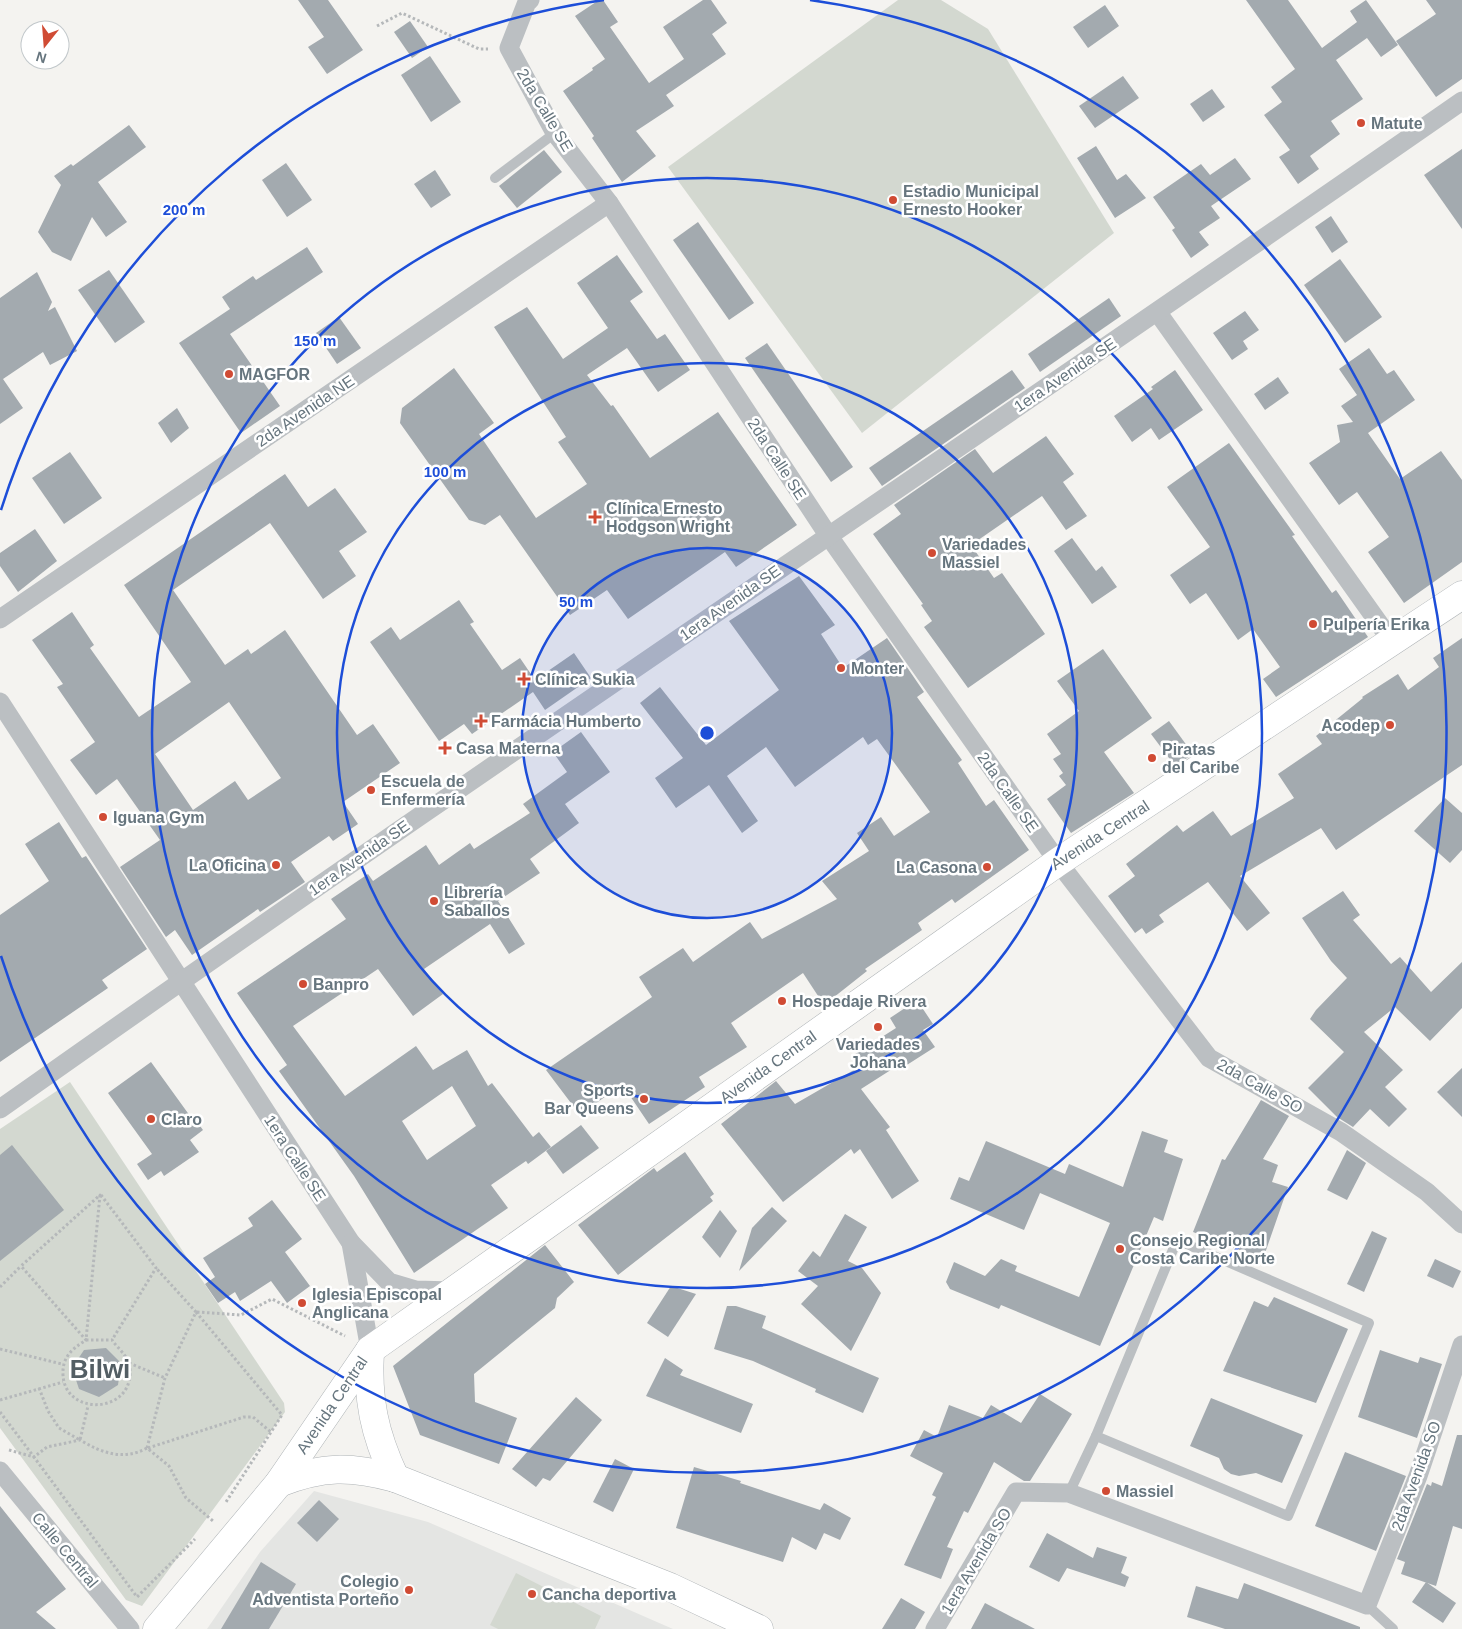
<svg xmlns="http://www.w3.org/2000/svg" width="1462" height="1629" font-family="Arial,sans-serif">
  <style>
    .built { fill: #e4e5e3 }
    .green { fill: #d3d8d0 }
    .building { fill: #a3aaaf; fill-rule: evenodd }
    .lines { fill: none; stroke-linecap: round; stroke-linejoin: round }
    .secondary-casing { stroke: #aeb3b6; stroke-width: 29 }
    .path { stroke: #b5b8ba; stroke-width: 3; stroke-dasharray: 2.5 2.5; stroke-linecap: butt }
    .lane { stroke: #bbbfc2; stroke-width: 10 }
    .street { stroke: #bbbfc2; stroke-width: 19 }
    .secondary { stroke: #fff; stroke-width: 28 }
    .ring { fill: none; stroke: #1d4ed8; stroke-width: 2.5 }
    .poi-dot { fill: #d04b34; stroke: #fff; stroke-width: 2 }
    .labels { text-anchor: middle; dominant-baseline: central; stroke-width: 5; stroke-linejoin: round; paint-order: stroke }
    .street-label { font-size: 16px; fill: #66757e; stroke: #fff }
    .poi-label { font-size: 16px; font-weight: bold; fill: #66757e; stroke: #fff; text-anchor: start }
    .town-label { font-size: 26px; font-weight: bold; fill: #535e64; stroke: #fff }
    .centre { fill: #1d4ed8; stroke: #fff; stroke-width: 2.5 }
    .ring-label { font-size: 15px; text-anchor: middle; font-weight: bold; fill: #1d4ed8; stroke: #fff; stroke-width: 5; stroke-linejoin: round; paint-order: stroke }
  </style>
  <rect width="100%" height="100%" fill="#f4f3f0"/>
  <!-- built -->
  <path class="built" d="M314,1491L428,1522L673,1629H207L260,1552Z"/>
  <!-- green -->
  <g class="green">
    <path d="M898,0H941L988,29L1114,233L862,433L668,167Z"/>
    <path d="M70,1082L284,1403L285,1412L142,1606L126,1600L0,1428V1129Z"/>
    <path d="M516,1573L601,1616L595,1629H498L490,1625Z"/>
  </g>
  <!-- building -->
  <g class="building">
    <path d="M298,0H328L363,50L327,74L308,47L324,37Z"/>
    <path d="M599,0H603L618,22L610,27L649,83L684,59L663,27L703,0H711L727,23L712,34L726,54L666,95L674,106L636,131L656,156L622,182L592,138L594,136L563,91L593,70L592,68L605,59L575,16Z"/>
    <path d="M1246,0H1288L1322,48L1357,22L1350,11L1366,0L1398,45L1381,57L1367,38L1336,60L1363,99L1331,121L1340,134L1310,156L1319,169L1298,184L1279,157L1290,150L1264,115L1282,102L1271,87L1295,69Z"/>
    <path d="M1426,0H1462V79L1436,97L1396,41L1436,14Z"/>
    <path d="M1105,5L1119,26L1088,48L1073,27Z"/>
    <path d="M410,21L428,47L412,58L394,32Z"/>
    <path d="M430,56L461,102L431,122L401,75Z"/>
    <path d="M1123,76L1139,98L1095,128L1079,106Z"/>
    <path d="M1212,89L1225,107L1203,122L1190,104Z"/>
    <path d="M129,125L146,147L98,182L127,222L106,237L92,217L71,261L52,252L38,232L61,185L54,176L71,164L73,166Z"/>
    <path d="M1096,146L1117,180L1126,174L1146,198L1115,218L1077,158Z"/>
    <path d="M1462,149V229L1424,175Z"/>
    <path d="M544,150L562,172L517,208L499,186Z"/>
    <path d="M1235,158L1251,179L1211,206L1220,218L1199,232L1209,245L1191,258L1172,230L1175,228L1153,197L1201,164L1210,175Z"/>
    <path d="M286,163L312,200L287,217L262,180Z"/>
    <path d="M435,170L451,195L431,208L414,184Z"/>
    <path d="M1331,216L1348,242L1332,253L1315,227Z"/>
    <path d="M698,222L754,303L729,320L673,240Z"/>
    <path d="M307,247L323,272L230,334L280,406L241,433L179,343L230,309L222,297L253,276L256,280Z"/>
    <path d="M617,255L643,292L630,301L657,339L665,334L690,370L658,392L627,348L587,375L611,406L613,405L650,458L718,412L797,525L736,567L725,552L628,619L607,590L570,615L500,515L485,525L469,520L400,423L402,408L454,368L494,423L479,434L536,518L587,484L558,442L566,437L494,327L527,307L563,359L608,328L577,283Z"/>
    <path d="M1340,259L1382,317L1345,343L1304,285Z"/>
    <path d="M109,270L145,322L115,343L78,290Z"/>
    <path d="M37,272L52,302L48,311L55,307L77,351L50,365L43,352L3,379L23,408L0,424V298Z"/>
    <path d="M1109,298L1121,316L1040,372L1028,354Z"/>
    <path d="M1245,311L1259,330L1243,341L1248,349L1232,360L1213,333Z"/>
    <path d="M339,317L361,348L337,364L316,333Z"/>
    <path d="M767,343L853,467L831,482L745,358Z"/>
    <path d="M1369,348L1387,374L1394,370L1415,400L1368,433L1400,479L1441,451L1462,480V562L1404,603L1368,552L1389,537L1357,492L1339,505L1309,463L1340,442L1337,425L1353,422L1341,406L1357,395L1339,369Z"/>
    <path d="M1012,370L1025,388L882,486L869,468Z"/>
    <path d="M1175,370L1203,410L1159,440L1151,428L1132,442L1114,416L1153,389L1151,387Z"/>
    <path d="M1278,377L1289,393L1265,410L1254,394Z"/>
    <path d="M177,408L189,428L171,443L158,423Z"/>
    <path d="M1046,436L1074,474L1063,482L1087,516L1066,530L1042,496L971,545L994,578L1002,573L1045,634L968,688L924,627L932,621L921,605L923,604L873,534L901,514L894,505L975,449L993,473Z"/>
    <path d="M1229,443L1295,535L1292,536L1332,593L1336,590L1368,637L1276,697L1263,679L1280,667L1253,629L1238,640L1206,593L1190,604L1170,575L1210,547L1167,487Z"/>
    <path d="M70,452L102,498L64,524L32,478Z"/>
    <path d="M285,474L308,507L335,488L367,532L339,551L356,576L323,599L270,523L173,590L225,665L248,649L251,654L285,630L357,735L373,724L400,763L343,802L358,824L333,841L329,836L291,862L305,882L260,912L258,909L192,955L175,930L166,937L120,867L160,840L117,779L96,795L70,760L95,742L57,687L63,684L32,640L72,612L94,645L90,648L139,717L191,682L124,585ZM229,702L281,778L248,800L235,781L193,810L155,754Z"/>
    <path d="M35,529L57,561L18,592L0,566V553Z"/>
    <path d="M1072,538L1096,571L1102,566L1117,587L1092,604L1054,551Z"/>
    <path d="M799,576L835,625L821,634L843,668L887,638L924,692L917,697L962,760L958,763L986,806L994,800L1029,850L955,903L952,899L918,923L922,930L865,969L867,971L824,1005L803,973L731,1023L747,1047L699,1077L705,1087L649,1124L626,1090L621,1094L617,1088L580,1115L546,1070L652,997L639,977L683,948L693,962L750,922L762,939L837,899L822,881L869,851L857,833L881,817L894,836L930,812L877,739L868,745L863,737L795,787L766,747L727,776L758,821L742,833L709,785L676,808L655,778L683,758L640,703L660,687L706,745L779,690L729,621Z"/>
    <path d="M459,600L474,622L470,624L502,670L520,658L535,680L574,653L591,678L545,710L533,692L472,734L464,724L439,741L370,642L391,627L400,640Z"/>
    <path d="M1462,638V765L1336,850L1321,828L1240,876L1270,913L1247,931L1208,882L1159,915L1164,922L1146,934L1142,928L1135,933L1108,896L1135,876L1126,864L1177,825L1183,832L1213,811L1231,836L1294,798L1278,774L1322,744L1316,736L1363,698L1362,697L1398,674L1408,690L1439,667L1433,658Z"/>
    <path d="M1103,649L1152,718L1104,752L1134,793L1071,833L1047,799L1066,785L1059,776L1063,773L1053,759L1061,754L1047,734L1079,711L1057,681Z"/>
    <path d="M1169,721L1193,754L1175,766L1151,734Z"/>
    <path d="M581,732L610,772L565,804L579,823L530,859L540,873L498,901L525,944L509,954L490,924L424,969L443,994L413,1016L378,969L293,1026L345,1096L416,1046L433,1070L467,1050L488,1086L492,1083L533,1137L539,1132L551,1147L528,1164L526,1161L491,1185L508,1208L414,1273L354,1176L279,1071L287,1065L237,993L346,919L331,899L368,874L373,881L426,845L439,865L470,843L474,849L530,813L523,804L567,772L553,752ZM452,1086L476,1126L427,1160L402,1121Z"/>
    <path d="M1445,798L1462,813V850L1450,863L1414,831Z"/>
    <path d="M59,822L82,858L86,856L147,949L102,980L108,988L0,1062V915L49,881L25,844Z"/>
    <path d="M1343,891L1360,915L1353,920L1391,964L1400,957L1431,992L1462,962V1008L1430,1041L1395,1007L1364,1032L1403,1070L1385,1087L1407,1109L1389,1127L1370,1109L1353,1127L1337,1117L1308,1088L1344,1052L1310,1019L1316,1010L1347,978L1331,961L1302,918Z"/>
    <path d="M917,1000L933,1024L923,1030L935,1047L899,1070L897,1066L861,1089L890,1127L886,1130L919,1181L892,1199L860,1149L854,1154L851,1149L783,1202L721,1124L776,1081L795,1104L859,1067L852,1056L896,1028L890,1018Z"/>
    <path d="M151,1062L190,1116L192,1115L203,1130L190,1140L199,1152L164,1176L161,1171L148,1180L137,1164L152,1154L108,1093Z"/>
    <path d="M1462,1068V1117L1437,1092Z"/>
    <path d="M1261,1100L1289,1116L1263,1159L1278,1165L1272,1182L1288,1187L1263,1259L1193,1232L1222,1159L1225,1160Z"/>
    <path d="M581,1125L599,1148L563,1174L546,1151Z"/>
    <path d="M1142,1131L1168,1140L1164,1152L1183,1159L1163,1221L1154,1217L1100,1346L1001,1305L999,1309L950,1289L946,1282L954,1262L985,1276L1001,1259L1017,1266L1015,1271L1079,1297L1110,1223L1040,1193L1024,1230L950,1199L959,1177L969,1181L986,1141L1065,1174L1069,1164L1123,1187Z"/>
    <path d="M12,1145L64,1210L0,1261V1155Z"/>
    <path d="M1347,1150L1366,1163L1347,1200L1327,1190Z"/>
    <path d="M685,1152L714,1194L710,1197L713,1201L618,1275L578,1225L654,1168L657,1172Z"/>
    <path d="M272,1200L302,1239L285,1252L310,1286L287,1303L271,1281L240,1301L235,1292L218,1303L205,1284L215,1277L203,1258L253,1226L248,1218Z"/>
    <path d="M772,1207L787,1221L739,1271L752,1228Z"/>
    <path d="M720,1210L737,1231L720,1258L702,1237Z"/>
    <path d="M845,1214L867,1227L848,1261L862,1268L881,1293L851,1351L801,1304L818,1286L798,1271L813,1251L820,1257Z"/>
    <path d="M1372,1231L1387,1238L1364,1292L1347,1284Z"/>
    <path d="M545,1245L574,1282L557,1298L555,1308L474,1374L475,1402L517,1418L499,1464L420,1435L393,1366Z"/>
    <path d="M1435,1259L1461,1271L1453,1288L1427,1276Z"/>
    <path d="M671,1286L696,1294L668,1337L647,1323Z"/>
    <path d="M1274,1297L1348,1329L1316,1403L1223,1371L1254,1301L1268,1307Z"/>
    <path d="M727,1306H736L766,1316L762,1328L879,1378L863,1413L815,1392L816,1389L753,1361L714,1349Z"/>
    <path d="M106,1348L121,1363L118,1385L99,1397L79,1389L72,1368L84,1350Z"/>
    <path d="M1380,1350L1418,1363L1420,1357L1442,1364L1417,1438L1358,1417Z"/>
    <path d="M665,1358L683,1370L680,1375L753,1404L741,1433L646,1396Z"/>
    <path d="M1040,1394L1072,1414L1030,1481H1024L994,1462L968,1513L964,1511L947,1547L953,1549L941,1579L904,1565L936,1497L932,1495L943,1473L910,1456L924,1430L937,1437L949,1405L983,1418L991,1405L1021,1423Z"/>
    <path d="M576,1397L602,1420L550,1481L543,1478L536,1487L512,1469Z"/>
    <path d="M1211,1398L1303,1435L1282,1483L1256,1473L1239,1476L1231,1474L1224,1469L1219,1458L1190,1446Z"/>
    <path d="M1457,1435H1462V1529L1453,1526L1436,1586L1401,1574L1405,1562L1397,1559L1427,1484L1431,1486L1432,1482L1442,1486Z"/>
    <path d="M1345,1452L1406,1476L1376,1551L1315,1526Z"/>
    <path d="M615,1459L634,1469L613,1512L593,1502Z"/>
    <path d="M694,1467L741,1481L740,1483L820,1510L824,1503L851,1518L840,1540L824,1533L816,1550L792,1537L783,1562L676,1528Z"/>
    <path d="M319,1500L339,1519L317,1542L297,1523Z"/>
    <path d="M0,1506L66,1589L36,1612L56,1629H0Z"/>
    <path d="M1047,1533L1093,1558L1097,1547L1127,1557L1121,1573L1129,1577L1125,1587L1067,1568L1059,1582L1029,1567Z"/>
    <path d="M261,1562L296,1584L269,1629H221Z"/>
    <path d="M1426,1582L1456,1603L1443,1623L1412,1602Z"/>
    <path d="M1244,1583L1360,1627V1629H1225L1187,1617L1196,1586L1238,1599Z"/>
    <path d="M901,1598L925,1612L915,1629H882Z"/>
    <path d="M985,1603L1035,1629H971Z"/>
  </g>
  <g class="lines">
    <!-- secondary casing -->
    <g class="secondary-casing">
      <g id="secondary">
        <path d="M370,1350C367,1399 374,1433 395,1478"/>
        <path d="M279,1483C323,1466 350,1466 395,1478L670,1587L759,1629"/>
        <path d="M157,1629L279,1483L370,1350L1058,862L1462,595"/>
      </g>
    </g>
    <!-- path -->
    <g class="path">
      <path d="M377,26L402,13L479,49H488"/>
      <path d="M100,1195L86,1340L21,1266Z"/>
      <path d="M101,1195L156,1268L112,1340"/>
      <path d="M0,1287L21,1266"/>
      <path d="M196,1312L282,1415L226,1502"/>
      <path d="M197,1312L241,1315L272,1299L345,1336"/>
      <path d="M86,1340H112C117,1347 125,1354 128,1361C130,1364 130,1369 130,1372C131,1414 65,1416 63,1375C62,1357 72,1349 86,1340Z"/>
      <path d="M0,1349L62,1364"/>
      <path d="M129,1363L165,1378"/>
      <path d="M39,1388L48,1411L59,1428L80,1440L88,1406"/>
      <path d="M0,1400L63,1382"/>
      <path d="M0,1412L34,1457L47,1447L80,1440C102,1453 123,1461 147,1448L169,1466L186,1498L213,1521"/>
      <path d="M147,1448L165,1378L196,1312L156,1268"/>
      <path d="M148,1448L244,1417H253L272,1433"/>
      <path d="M9,1450L34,1457L137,1597L195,1539"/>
    </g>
    <!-- lane -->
    <g class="lane">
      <path d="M495,178L555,133"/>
      <path d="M1177,1240L1369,1323L1288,1516L1096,1436Z"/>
      <path d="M1069,1493L1096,1436"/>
      <path d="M1367,1605L1393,1629"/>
    </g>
    <!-- street -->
    <g class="street">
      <path d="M530,0L527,2L509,48L555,133L609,203L828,535L1058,862L1209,1058L1341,1132L1427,1192L1462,1224"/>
      <path d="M1158,313L1393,643"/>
      <path d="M0,619L609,203"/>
      <path d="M0,702L351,1243L370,1350"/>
      <path d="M0,1109C483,767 976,439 1462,101"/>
      <path d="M351,1243L389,1282L416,1290L452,1291"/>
      <path d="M0,1471L130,1629"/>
      <path d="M935,1629L1016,1492L1069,1493L1367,1605L1418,1476L1462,1345"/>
    </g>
    <!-- secondary -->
    <use href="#secondary" class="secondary"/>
  </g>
  <!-- distance rings -->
  <circle cx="707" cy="733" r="185" fill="#1d4ed8" fill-opacity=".12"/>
  <g class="ring">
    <circle cx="707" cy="733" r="185"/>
    <circle cx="707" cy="733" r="370"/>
    <circle cx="707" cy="733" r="555"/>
    <path d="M1 510A740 740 0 0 1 604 0M810 0A740 740 0 1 1 1 956"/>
  </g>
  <!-- markers -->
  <g class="poi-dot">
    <circle cx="1361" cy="123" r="5"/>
    <circle cx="893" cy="200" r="5"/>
    <circle cx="229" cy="374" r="5"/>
    <path d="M592.5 509.5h5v5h5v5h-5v5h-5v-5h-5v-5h5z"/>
    <circle cx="932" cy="553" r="5"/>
    <circle cx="1313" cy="624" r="5"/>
    <circle cx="841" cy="668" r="5"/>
    <path d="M521.5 671.5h5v5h5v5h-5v5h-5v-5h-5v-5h5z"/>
    <path d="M478.5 713.5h5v5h5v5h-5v5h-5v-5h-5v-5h5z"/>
    <circle cx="1390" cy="725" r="5"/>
    <path d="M442.5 740.5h5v5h5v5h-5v5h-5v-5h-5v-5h5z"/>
    <circle cx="1152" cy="758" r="5"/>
    <circle cx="371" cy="790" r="5"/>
    <circle cx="103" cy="817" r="5"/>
    <circle cx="276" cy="865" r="5"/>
    <circle cx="987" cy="867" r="5"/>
    <circle cx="434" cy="901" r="5"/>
    <circle cx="303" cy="984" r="5"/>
    <circle cx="782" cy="1001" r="5"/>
    <circle cx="878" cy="1027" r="5"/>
    <circle cx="644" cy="1099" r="5"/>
    <circle cx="151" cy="1119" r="5"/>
    <circle cx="1120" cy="1249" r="5"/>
    <circle cx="302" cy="1303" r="5"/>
    <circle cx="1106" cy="1491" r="5"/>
    <circle cx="409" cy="1590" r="5"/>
    <circle cx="532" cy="1594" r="5"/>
  </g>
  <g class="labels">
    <!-- street labels -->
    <g class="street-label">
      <text transform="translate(545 110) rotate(59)">2da Calle SE</text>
      <text transform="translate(1065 375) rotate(-34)">1era Avenida SE</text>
      <text transform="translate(305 411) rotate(-34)">2da Avenida NE</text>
      <text transform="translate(777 459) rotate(57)">2da Calle SE</text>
      <text transform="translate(730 603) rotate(-35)">1era Avenida SE</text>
      <text transform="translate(1008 792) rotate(55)">2da Calle SE</text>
      <text transform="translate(1100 835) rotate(-33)">Avenida Central</text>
      <text transform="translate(359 858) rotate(-35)">1era Avenida SE</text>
      <text transform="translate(768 1067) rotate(-35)">Avenida Central</text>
      <text transform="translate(1260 1086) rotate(29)">2da Calle SO</text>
      <text transform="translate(295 1158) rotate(57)">1era Calle SE</text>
      <text transform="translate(332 1405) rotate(-56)">Avenida Central</text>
      <text transform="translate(1416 1476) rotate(-70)">2da Avenida SO</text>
      <text transform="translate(65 1550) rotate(50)">Calle Central</text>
      <text transform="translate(976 1561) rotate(-59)">1era Avenida SO</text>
    </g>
    <!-- poi labels -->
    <g class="poi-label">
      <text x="1371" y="123">Matute</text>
      <text x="903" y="191">Estadio Municipal<tspan x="903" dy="18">Ernesto Hooker</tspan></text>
      <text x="239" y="374">MAGFOR</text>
      <text x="606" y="508">Clínica Ernesto<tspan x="606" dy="18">Hodgson Wright</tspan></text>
      <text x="942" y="544">Variedades<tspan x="942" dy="18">Massiel</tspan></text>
      <text x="1323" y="624">Pulpería Erika</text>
      <text x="851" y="668">Monter</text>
      <text x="535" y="679">Clínica Sukia</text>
      <text x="491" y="721">Farmácia Humberto</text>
      <text x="1380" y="725" text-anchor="end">Acodep</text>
      <text x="456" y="748">Casa Materna</text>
      <text x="1162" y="749">Piratas<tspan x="1162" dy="18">del Caribe</tspan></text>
      <text x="381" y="781">Escuela de<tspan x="381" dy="18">Enfermería</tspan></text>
      <text x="113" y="817">Iguana Gym</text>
      <text x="266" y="865" text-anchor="end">La Oficina</text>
      <text x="977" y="867" text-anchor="end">La Casona</text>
      <text x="444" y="892">Librería<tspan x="444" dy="18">Saballos</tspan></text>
      <text x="313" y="984">Banpro</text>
      <text x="792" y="1001">Hospedaje Rivera</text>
      <text x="878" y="1044" text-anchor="middle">Variedades<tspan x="878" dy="18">Johana</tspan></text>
      <text x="634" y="1090" text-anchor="end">Sports<tspan x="634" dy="18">Bar Queens</tspan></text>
      <text x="161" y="1119">Claro</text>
      <text x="1130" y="1240">Consejo Regional<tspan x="1130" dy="18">Costa Caribe Norte</tspan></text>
      <text x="312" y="1294">Iglesia Episcopal<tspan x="312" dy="18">Anglicana</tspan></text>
      <text x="1116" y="1491">Massiel</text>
      <text x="399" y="1581" text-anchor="end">Colegio<tspan x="399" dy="18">Adventista Porteño</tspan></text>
      <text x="542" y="1594">Cancha deportiva</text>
    </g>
    <!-- town labels -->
    <g class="town-label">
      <text x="100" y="1369">Bilwi</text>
    </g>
  </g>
  <circle cx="707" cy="733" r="8" class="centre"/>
  <g class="ring-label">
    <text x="184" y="215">200 m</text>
    <text x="315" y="346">150 m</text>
    <text x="445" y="477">100 m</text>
    <text x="576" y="607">50 m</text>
  </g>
  <!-- north arrow -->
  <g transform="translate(45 45) rotate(197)"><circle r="24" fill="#ffffff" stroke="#c2c8cb"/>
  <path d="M0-4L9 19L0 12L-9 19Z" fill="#d04b34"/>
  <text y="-8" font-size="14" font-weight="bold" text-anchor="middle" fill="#66757e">N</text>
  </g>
</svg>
